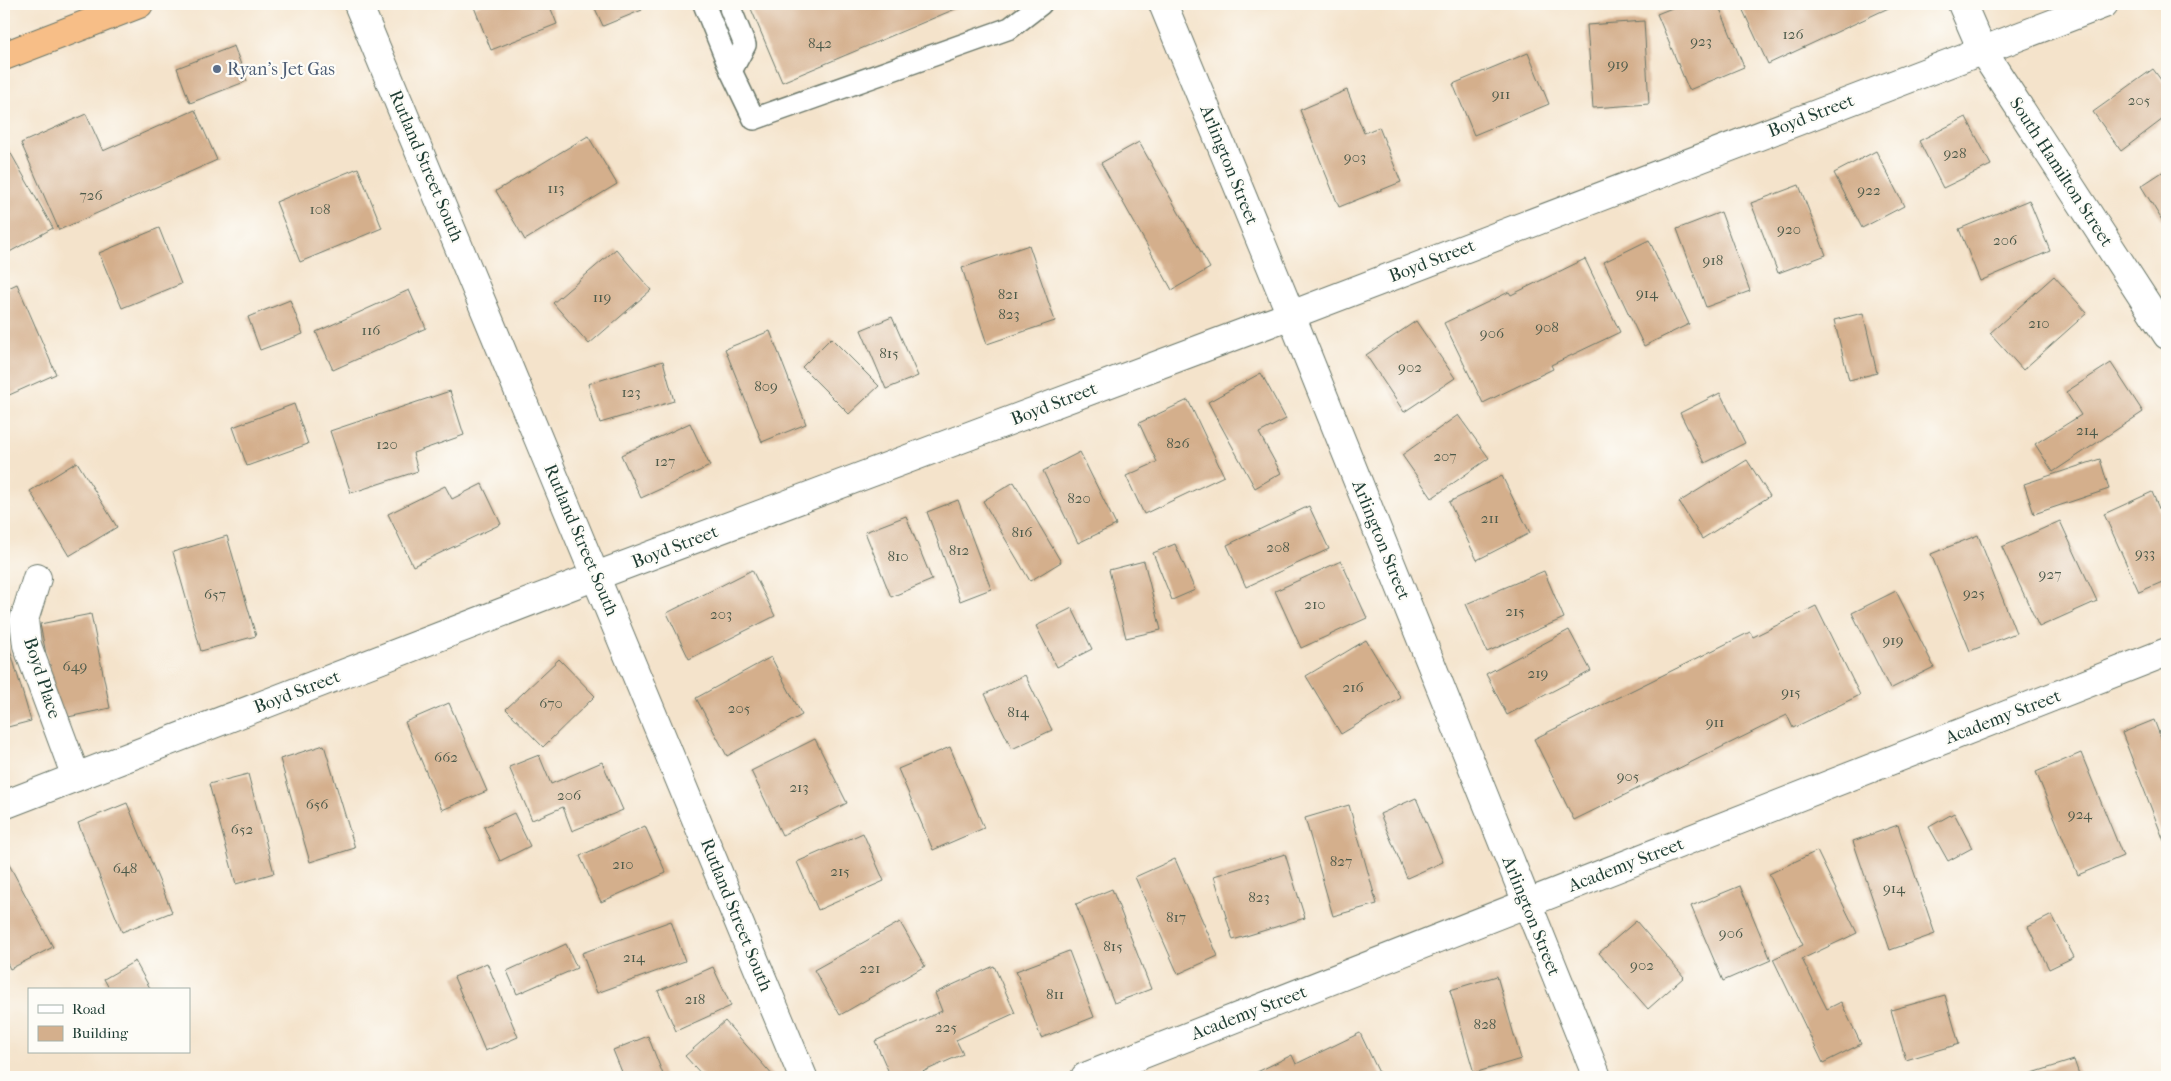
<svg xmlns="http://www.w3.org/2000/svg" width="2171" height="1081" font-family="'IM FELL French Canon',serif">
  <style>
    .building { fill: #d4af8c }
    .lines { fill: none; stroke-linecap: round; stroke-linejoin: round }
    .service-casing { stroke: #6a7769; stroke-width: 24 }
    .minor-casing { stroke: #6a7769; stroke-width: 30 }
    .trunk-casing { stroke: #6a7769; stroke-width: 30 }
    .service { stroke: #fff; stroke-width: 21 }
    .minor { stroke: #fff; stroke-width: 28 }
    .trunk { stroke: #f7be87; stroke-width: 28 }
    .service-dot { fill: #5c6f8a; stroke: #fdfcf7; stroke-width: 2 }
    .labels { text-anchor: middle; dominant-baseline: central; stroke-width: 4.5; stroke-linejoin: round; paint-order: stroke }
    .number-label { font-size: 15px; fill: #4c5a4a }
    .service-label { font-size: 18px; fill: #4e5e75; stroke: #fdfcf7; text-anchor: start }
    .street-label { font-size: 18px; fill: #1f3d34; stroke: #fdfcf7 }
  </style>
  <rect width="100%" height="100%" fill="#fdfcf7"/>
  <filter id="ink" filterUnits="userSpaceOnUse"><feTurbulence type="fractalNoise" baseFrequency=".02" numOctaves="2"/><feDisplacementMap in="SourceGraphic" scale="10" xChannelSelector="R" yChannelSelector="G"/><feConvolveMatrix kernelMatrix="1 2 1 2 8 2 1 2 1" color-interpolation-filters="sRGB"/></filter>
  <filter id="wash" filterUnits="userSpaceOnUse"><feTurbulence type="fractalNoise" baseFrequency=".0096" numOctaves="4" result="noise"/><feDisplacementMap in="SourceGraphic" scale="20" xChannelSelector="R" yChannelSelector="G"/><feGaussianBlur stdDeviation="1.12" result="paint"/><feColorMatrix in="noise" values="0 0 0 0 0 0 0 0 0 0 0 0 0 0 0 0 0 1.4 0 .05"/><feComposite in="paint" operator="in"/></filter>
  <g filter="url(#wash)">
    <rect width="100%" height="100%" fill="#f4e3cb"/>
    <g id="blocks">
      <!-- building -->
      <g class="building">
        <path d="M482,4H549L557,24L491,50L474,7Z"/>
        <path d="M593,4H639L642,10L603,26Z"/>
        <path d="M749,4H967L782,82Z"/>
        <path d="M1682,4H1718L1744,67L1689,90L1657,14Z"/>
        <path d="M1740,4H1897L1768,64Z"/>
        <path d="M1644,21L1649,104L1593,108L1587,25Z"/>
        <path d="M234,46L247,81L190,103L177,68Z"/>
        <path d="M1528,53L1549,104L1474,135L1453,84Z"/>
        <path d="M2153,69L2167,88V116L2121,151L2093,112Z"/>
        <path d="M1347,90L1364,133L1379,127L1401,182L1339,207L1300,110Z"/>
        <path d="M195,110L217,160L59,230L21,143L86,114L103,151Z"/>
        <path d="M1966,117L1991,165L1943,188L1919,141Z"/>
        <path d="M588,136L617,184L525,240L496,191Z"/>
        <path d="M1139,142L1210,268L1172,290L1101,163Z"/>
        <path d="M5,143L53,228L4,255V144Z"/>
        <path d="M1876,151L1904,206L1862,228L1834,173Z"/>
        <path d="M358,168L382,228L300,262L276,202Z"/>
        <path d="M2167,169V223L2165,225L2141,186Z"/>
        <path d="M1799,185L1826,255L1778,273L1751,203Z"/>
        <path d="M2029,200L2050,251L1980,281L1959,229Z"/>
        <path d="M1721,212L1750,291L1706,307L1677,229Z"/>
        <path d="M159,228L181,284L122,308L99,253Z"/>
        <path d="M1649,240L1689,324L1644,346L1604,262Z"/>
        <path d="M1029,245L1055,321L987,344L962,268Z"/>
        <path d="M616,249L651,290L589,344L553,303Z"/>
        <path d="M1585,259L1620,332L1551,365L1553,369L1483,403L1444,323L1509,292L1511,295Z"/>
        <path d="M2054,276L2087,313L2023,370L1990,333Z"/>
        <path d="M17,284L56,374L7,396L4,389V290Z"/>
        <path d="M409,290L426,328L333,370L316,332Z"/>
        <path d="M290,300L303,334L260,350L248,317Z"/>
        <path d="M1863,313L1877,373L1849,380L1834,320Z"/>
        <path d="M892,317L918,376L886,389L861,330Z"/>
        <path d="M1416,321L1455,378L1404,412L1366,355Z"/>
        <path d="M770,331L806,424L762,442L725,349Z"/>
        <path d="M831,338L879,386L849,414L802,367Z"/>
        <path d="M663,361L674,401L600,423L588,384Z"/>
        <path d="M2111,363L2143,412L2053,472L2035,444L2081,415L2066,392Z"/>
        <path d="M1261,373L1286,419L1259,433L1281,473L1255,488L1208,402Z"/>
        <path d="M450,391L464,435L413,453L418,471L351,493L330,431Z"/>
        <path d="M1720,393L1745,443L1705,463L1680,413Z"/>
        <path d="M1188,400L1224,476L1144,514L1126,476L1157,462L1139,423Z"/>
        <path d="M294,404L308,444L247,466L233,427Z"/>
        <path d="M1458,415L1489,458L1432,498L1402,455Z"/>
        <path d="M690,423L710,466L641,498L621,455Z"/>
        <path d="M1080,452L1116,525L1078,543L1043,471Z"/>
        <path d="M2100,459L2109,489L2034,514L2024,484Z"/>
        <path d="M1747,460L1770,496L1702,539L1679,502Z"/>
        <path d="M77,462L117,527L69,556L30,491Z"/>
        <path d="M1502,476L1530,533L1477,560L1449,502Z"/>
        <path d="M1014,482L1061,562L1030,581L983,501Z"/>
        <path d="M482,484L501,524L413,566L388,514L445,486L452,499Z"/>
        <path d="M2152,492L2167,527V580L2139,592L2104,514Z"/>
        <path d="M958,500L991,589L960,601L927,512Z"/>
        <path d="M1309,506L1329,549L1246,587L1227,545Z"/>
        <path d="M906,516L932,580L891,597L865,532Z"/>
        <path d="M2060,521L2097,601L2039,627L2002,547Z"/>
        <path d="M1978,535L2016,633L1970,651L1931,554Z"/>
        <path d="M227,536L256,636L201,651L173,552Z"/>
        <path d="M1175,544L1195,590L1172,600L1153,553Z"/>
        <path d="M1144,561L1161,630L1126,638L1109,570Z"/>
        <path d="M1341,561L1367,618L1301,648L1275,591Z"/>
        <path d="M752,570L775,616L689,659L667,613Z"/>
        <path d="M1544,571L1564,618L1487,652L1466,604Z"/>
        <path d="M1896,591L1934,667L1890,689L1852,613Z"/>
        <path d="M1816,606L1860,695L1793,728L1787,715L1574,820L1534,739L1750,632L1753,637Z"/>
        <path d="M1072,608L1092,649L1057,667L1036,626Z"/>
        <path d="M91,614L110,708L59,719L40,624Z"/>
        <path d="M4,629L31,721L4,728Z"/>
        <path d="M1569,630L1591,671L1507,715L1486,674Z"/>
        <path d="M1366,640L1401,698L1341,734L1306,676Z"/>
        <path d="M771,657L802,715L727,756L696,698Z"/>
        <path d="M559,659L595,696L543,747L506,709Z"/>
        <path d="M1025,675L1052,730L1012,749L985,694Z"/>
        <path d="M449,703L487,791L442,810L405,722Z"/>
        <path d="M2154,720L2167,754V840L2164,841L2122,733Z"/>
        <path d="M815,739L847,803L782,835L751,771Z"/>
        <path d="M324,745L355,848L310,862L280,759Z"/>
        <path d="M950,747L984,828L933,850L898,769Z"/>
        <path d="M2081,753L2123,856L2078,875L2036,772Z"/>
        <path d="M539,755L551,784L602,762L623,810L572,831L563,807L532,820L509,767Z"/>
        <path d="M248,774L274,873L236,884L209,784Z"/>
        <path d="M1416,798L1443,862L1407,878L1380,814Z"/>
        <path d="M127,803L172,912L122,932L78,823Z"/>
        <path d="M1349,805L1377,904L1333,916L1305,818Z"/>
        <path d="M514,813L530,846L500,861L484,827Z"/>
        <path d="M1954,813L1972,848L1948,861L1929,827Z"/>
        <path d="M1898,825L1935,934L1890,950L1853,841Z"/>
        <path d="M645,826L666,873L601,902L580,856Z"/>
        <path d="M863,833L884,881L818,910L797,862Z"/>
        <path d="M1817,851L1857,933L1802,959L1827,1009L1841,1002L1861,1044L1823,1063L1773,959L1803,945L1769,874Z"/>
        <path d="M1285,854L1305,918L1233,940L1214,876Z"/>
        <path d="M4,855L53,947L10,969L4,957Z"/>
        <path d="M1175,859L1218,956L1178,974L1135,877Z"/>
        <path d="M1740,886L1771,960L1723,981L1691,906Z"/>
        <path d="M1112,889L1151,989L1114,1003L1076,904Z"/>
        <path d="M2052,915L2074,957L2049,969L2028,927Z"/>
        <path d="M671,921L685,961L597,993L582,953Z"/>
        <path d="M1636,921L1684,977L1648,1009L1599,953Z"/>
        <path d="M900,922L925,966L840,1015L814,970Z"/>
        <path d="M566,944L577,968L517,994L507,971Z"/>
        <path d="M1069,951L1094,1017L1041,1038L1016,971Z"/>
        <path d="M135,961L151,990H110L104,979Z"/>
        <path d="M487,963L518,1037L485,1051L454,977Z"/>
        <path d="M994,966L1015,1013L956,1040L963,1054L911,1077H891L875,1041L942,1011L935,993Z"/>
        <path d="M713,967L731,1006L676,1031L658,991Z"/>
        <path d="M1497,976L1521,1059L1474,1073L1450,990Z"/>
        <path d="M1945,995L1959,1044L1906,1060L1891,1010Z"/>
        <path d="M725,1021L774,1077H704L685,1056Z"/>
        <path d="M1360,1033L1381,1077H1247L1292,1055L1296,1064Z"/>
        <path d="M648,1036L664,1077H624L613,1050Z"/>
        <path d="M2074,1060L2080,1077H2026V1075Z"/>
      </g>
    </g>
  </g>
  <g filter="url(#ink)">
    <use href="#blocks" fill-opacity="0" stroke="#6a7769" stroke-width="1"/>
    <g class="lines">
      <!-- service casing -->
      <g class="service-casing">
        <g id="service">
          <path d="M704,4L731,71L754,119L1010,28L1041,4"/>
          <path d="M730,8L745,45L731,71"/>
        </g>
      </g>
      <!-- minor casing -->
      <g class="minor-casing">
        <g id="minor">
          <path d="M358,4L803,1077"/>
          <path d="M1163,4L1291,315L1597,1077"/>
          <path d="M1962,4L1982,50L2167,335"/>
          <path d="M37,578L24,620L27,645L76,777"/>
          <path d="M4,805L596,576L1291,315L2104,4"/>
          <path d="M1085,1077L2167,652"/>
        </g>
      </g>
      <!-- trunk casing -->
      <g class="trunk-casing">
        <path id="trunk" d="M4,56L139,4"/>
      </g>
      <!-- service -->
      <use href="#service" class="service"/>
      <!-- minor -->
      <use href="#minor" class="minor"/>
      <!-- trunk -->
      <use href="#trunk" class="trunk"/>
    </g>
  </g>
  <!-- markers -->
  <circle class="service-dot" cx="217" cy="69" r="5"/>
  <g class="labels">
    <!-- number labels -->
    <g class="number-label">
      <text x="1793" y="34">126</text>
      <text x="1701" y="41">923</text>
      <text x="820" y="43">842</text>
      <text x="1618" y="64">919</text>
      <text x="1501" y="94">911</text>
      <text x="2139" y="100">205</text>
      <text x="1955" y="153">928</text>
      <text x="1355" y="157">903</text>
      <text x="556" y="188">113</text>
      <text x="1869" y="190">922</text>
      <text x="91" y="195">726</text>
      <text x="320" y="209">108</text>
      <text x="1789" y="229">920</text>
      <text x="2005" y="240">206</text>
      <text x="1713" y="260">918</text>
      <text x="1647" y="293">914</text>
      <text x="1008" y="294">821</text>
      <text x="602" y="297">119</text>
      <text x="1009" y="314">823</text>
      <text x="2039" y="323">210</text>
      <text x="1547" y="327">908</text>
      <text x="371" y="330">116</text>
      <text x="1492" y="333">906</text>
      <text x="889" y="353">815</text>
      <text x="1410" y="367">902</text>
      <text x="766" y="386">809</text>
      <text x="631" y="392">123</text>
      <text x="2087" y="430">214</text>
      <text x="1178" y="443">826</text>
      <text x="387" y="444">120</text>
      <text x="1445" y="456">207</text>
      <text x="665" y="461">127</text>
      <text x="1079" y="498">820</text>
      <text x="1490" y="518">211</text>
      <text x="1022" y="532">816</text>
      <text x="1278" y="547">208</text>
      <text x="959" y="550">812</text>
      <text x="2145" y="553">933</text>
      <text x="898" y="556">810</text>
      <text x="2050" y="574">927</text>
      <text x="1974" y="593">925</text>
      <text x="215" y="594">657</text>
      <text x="1315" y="604">210</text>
      <text x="1515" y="611">215</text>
      <text x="721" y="614">203</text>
      <text x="1893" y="640">919</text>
      <text x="75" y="666">649</text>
      <text x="1538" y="673">219</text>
      <text x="1353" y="687">216</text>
      <text x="1791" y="692">915</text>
      <text x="551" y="703">670</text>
      <text x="739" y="708">205</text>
      <text x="1018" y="712">814</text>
      <text x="1715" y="722">911</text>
      <text x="446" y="757">662</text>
      <text x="1628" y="776">905</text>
      <text x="799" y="787">213</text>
      <text x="569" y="795">206</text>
      <text x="317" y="804">656</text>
      <text x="2080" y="814">924</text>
      <text x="242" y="829">652</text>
      <text x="1341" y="861">827</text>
      <text x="623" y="864">210</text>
      <text x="125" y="868">648</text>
      <text x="840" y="871">215</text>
      <text x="1894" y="888">914</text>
      <text x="1259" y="897">823</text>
      <text x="1176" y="917">817</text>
      <text x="1731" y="933">906</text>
      <text x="1113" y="946">815</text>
      <text x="634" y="957">214</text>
      <text x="1642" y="965">902</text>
      <text x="870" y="968">221</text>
      <text x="1055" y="994">811</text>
      <text x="695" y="999">218</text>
      <text x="1485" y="1024">828</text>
      <text x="946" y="1027">225</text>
    </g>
    <!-- service labels -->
    <g class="service-label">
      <text x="227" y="69">Ryan's Jet Gas</text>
    </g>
    <!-- street labels -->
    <g class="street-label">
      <text transform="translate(1811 116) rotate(-21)">Boyd Street</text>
      <text transform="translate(1229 165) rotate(68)">Arlington Street</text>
      <text transform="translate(426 166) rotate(67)">Rutland Street South</text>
      <text transform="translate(2061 172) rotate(57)">South Hamilton Street</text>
      <text transform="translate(1432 261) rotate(-21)">Boyd Street</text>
      <text transform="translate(1054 404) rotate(-21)">Boyd Street</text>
      <text transform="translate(581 540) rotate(67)">Rutland Street South</text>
      <text transform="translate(1381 540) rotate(68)">Arlington Street</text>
      <text transform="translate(675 547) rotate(-21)">Boyd Street</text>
      <text transform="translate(42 678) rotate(72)">Boyd Place</text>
      <text transform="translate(297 692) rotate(-21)">Boyd Street</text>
      <text transform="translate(2003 717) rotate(-21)">Academy Street</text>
      <text transform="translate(1626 865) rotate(-21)">Academy Street</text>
      <text transform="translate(736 915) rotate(68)">Rutland Street South</text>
      <text transform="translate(1531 916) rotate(68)">Arlington Street</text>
      <text transform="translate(1249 1013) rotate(-21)">Academy Street</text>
    </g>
  </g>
  <!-- margin -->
  <rect width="2171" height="1081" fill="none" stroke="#fdfcf7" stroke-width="20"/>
  <!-- legend -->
  <rect x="28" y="988" width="162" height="65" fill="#fdfcf7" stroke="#a4b0a9"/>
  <rect x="38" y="1005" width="25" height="8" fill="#ffffff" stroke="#a4b0a9"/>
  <text x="72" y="1014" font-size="15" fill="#1f3d34">Road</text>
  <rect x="38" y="1026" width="25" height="15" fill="#d4af8c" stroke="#a4b0a9"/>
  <text x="72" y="1038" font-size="15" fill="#1f3d34">Building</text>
</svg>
